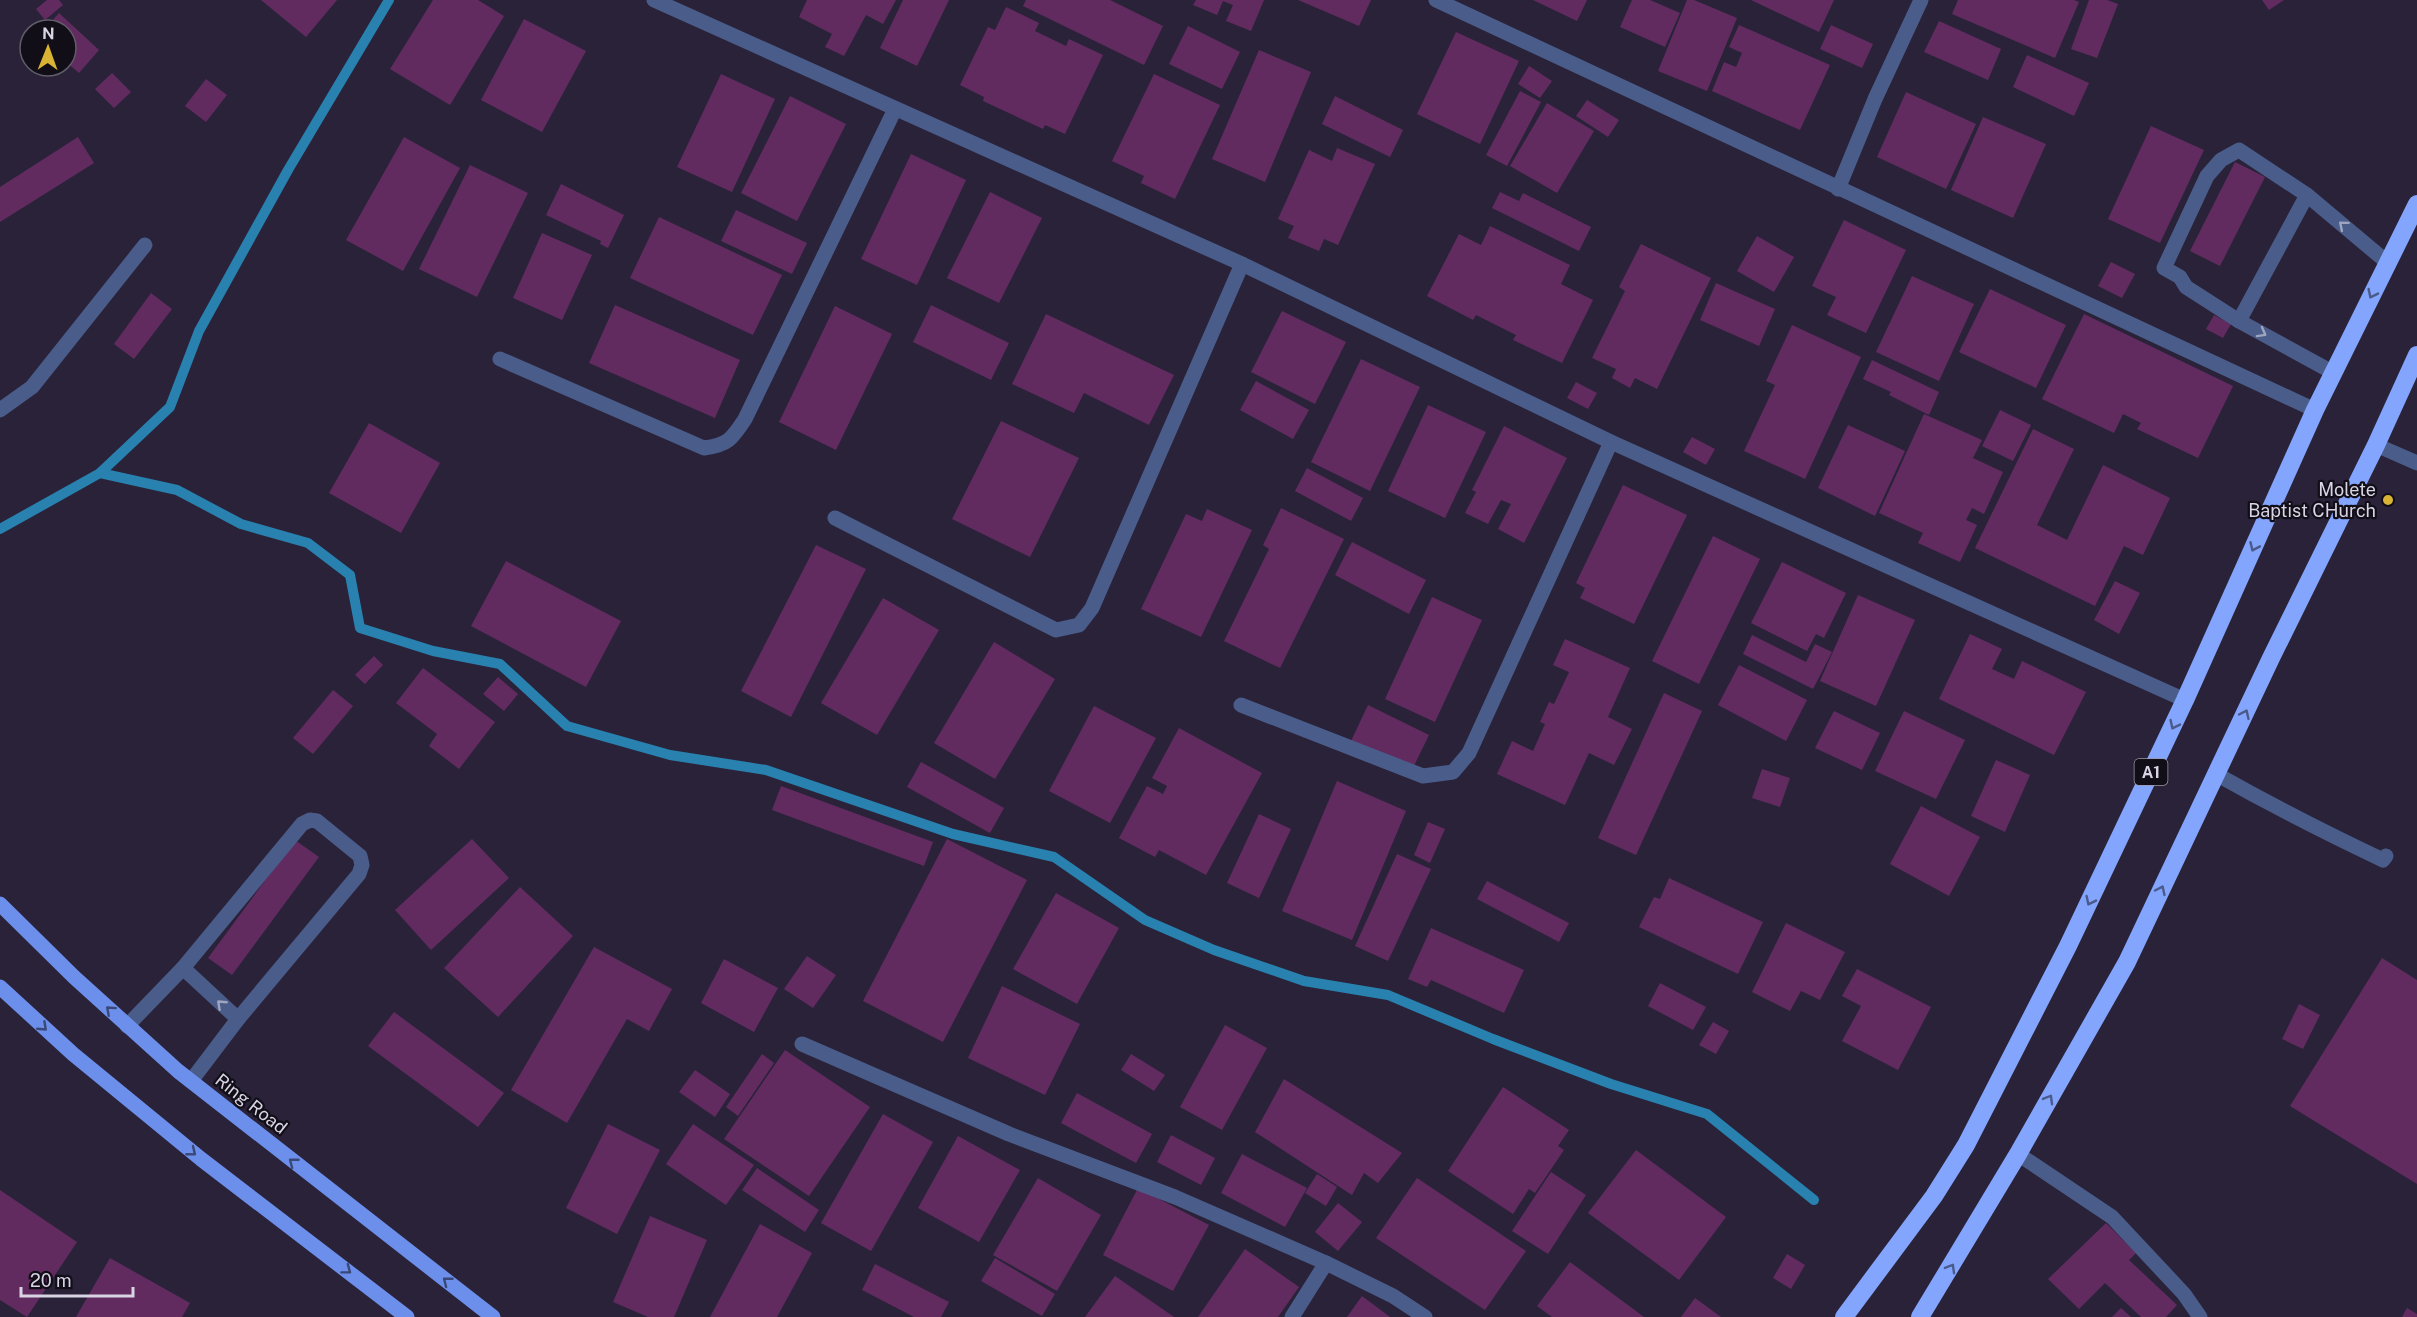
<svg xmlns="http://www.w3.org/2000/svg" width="2417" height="1317" font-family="'Public Sans',sans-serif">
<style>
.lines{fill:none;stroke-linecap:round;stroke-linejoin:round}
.stream{stroke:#2881af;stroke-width:10}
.building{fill:#622b60}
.minor{stroke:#4a5c89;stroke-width:15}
.major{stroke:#6c8feb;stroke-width:15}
.highway{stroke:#83a5fe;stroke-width:18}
.oneway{stroke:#9fa4bf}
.oneway2{stroke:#4a5a8b}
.oneway3{stroke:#3a4877}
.poi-dot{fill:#d9b334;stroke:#110e18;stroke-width:2}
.labels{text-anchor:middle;stroke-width:4.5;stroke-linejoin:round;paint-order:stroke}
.shield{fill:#110e18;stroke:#9c99a6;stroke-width:1.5}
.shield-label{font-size:16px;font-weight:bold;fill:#d8d4e3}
.poi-label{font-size:18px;fill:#d8d4e3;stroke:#110e18;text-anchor:end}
.street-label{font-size:18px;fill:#d8d4e3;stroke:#110e18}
</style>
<rect width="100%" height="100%" fill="#292239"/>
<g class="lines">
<g class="stream">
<polyline points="100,473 177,490 241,524 308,543 350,575 360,628 433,651 500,664 567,726 670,755 766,770 953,834 1054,857 1145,920 1214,950 1304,981 1388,995 1493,1039 1611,1084 1707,1114 1814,1200"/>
<polyline points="0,529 100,473 170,407 199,331 288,170 389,0"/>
</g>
</g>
<g class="building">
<polygon points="47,0 59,0 63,5 45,20 36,9"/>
<polygon points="261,0 337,0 306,37"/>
<polygon points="433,0 478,0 504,16 450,105 390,69"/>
<polygon points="807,0 896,0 883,24 866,15 844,56 825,47 832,34 799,17"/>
<polygon points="903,0 949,0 917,66 880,48"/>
<polygon points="1026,0 1110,0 1163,26 1144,65 1023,6"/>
<polygon points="1196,0 1264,0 1251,31 1226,21 1233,5 1223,1 1217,15 1193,5"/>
<polygon points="1298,0 1371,0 1359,26"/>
<polygon points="1533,0 1587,0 1577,21"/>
<polygon points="1632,0 1650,0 1680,13 1665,47 1620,27"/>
<polygon points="1687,0 1694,0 1737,18 1707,91 1658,71"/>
<polygon points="1751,0 1834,0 1819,32"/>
<polygon points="1958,0 2074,0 2079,2 2055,58 1952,14"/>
<polygon points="2089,0 2107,0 2118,4 2097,58 2071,49"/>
<polygon points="2262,0 2284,0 2269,10"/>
<polygon points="1006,7 1039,23 1035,31 1066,46 1069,39 1103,55 1065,134 1045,125 1043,129 983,101 984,97 960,85 988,27 995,30"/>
<polygon points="59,13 99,50 79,73 66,62 66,30 44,30"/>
<polygon points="524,19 586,51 542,132 481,100"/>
<polygon points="1939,21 2001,49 1988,80 1924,52"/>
<polygon points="1739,25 1830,65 1800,130 1712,91 1724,62 1736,67 1742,53 1729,47"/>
<polygon points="1831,25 1873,44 1862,68 1820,49"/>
<polygon points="1188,26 1240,52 1222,89 1169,64"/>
<polygon points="1456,32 1519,61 1480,144 1417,114"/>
<polygon points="1259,50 1311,72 1265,182 1212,159"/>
<polygon points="2027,55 2089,83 2074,116 2013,87"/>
<polygon points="1529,66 1552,81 1540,98 1518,84"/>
<polygon points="112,73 131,92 114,108 95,89"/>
<polygon points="721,74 775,99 732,192 677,167"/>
<polygon points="1154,74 1220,105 1175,199 1141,183 1144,176 1112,161"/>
<polygon points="206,79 227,95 206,122 185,106"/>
<polygon points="1520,91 1541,102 1507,166 1486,155"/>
<polygon points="1906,92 1976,124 1946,189 1877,157"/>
<polygon points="790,96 846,124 797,221 741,193"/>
<polygon points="1335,96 1403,130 1390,157 1322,124"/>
<polygon points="1587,100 1619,120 1608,137 1576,116"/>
<polygon points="1547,103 1594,131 1557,193 1510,166"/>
<polygon points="1983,117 2046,144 2013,218 1951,190"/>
<polygon points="2151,126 2204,150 2160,243 2108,219"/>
<polygon points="78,137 94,163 0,222 0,187"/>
<polygon points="404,137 460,168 403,271 346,240"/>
<polygon points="1337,148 1375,164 1338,245 1324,239 1319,251 1288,238 1294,226 1278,219 1309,150 1332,161"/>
<polygon points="911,154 966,180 917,285 861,259"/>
<polygon points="2235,162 2265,177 2220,266 2190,251"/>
<polygon points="470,165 528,193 477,297 419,269"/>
<polygon points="561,184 624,215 608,248 600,244 601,241 546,215"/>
<polygon points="990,192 1042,218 999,303 947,278"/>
<polygon points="1500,192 1519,201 1523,193 1591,227 1579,251 1492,208"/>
<polygon points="736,210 807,243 792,274 721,241"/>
<polygon points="659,217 782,275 753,335 630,278"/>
<polygon points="1844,220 1906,250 1866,333 1827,315 1836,297 1812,286"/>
<polygon points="1490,226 1570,265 1561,284 1593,300 1562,363 1513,340 1516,335 1476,315 1473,320 1427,296 1459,234 1481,245"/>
<polygon points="542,233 592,255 562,320 513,298"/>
<polygon points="1757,236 1794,257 1774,292 1737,271"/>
<polygon points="1641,244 1711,278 1657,389 1635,378 1630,388 1612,378 1616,369 1592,358 1625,291 1619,287"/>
<polygon points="2111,262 2135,274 2122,298 2098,286"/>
<polygon points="1912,276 1974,304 1939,381 1876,352"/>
<polygon points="1716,283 1775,309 1759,346 1700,320"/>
<polygon points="1990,289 2066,325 2036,388 1959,352"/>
<polygon points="151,293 172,309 134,359 114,344"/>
<polygon points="615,305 740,360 715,418 589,363"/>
<polygon points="931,305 1009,343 991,380 913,342"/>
<polygon points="835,306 892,334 836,450 779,422"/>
<polygon points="1282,311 1346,342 1315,404 1251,372"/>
<polygon points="1046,314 1174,375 1149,425 1084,393 1074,413 1012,384"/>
<polygon points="2084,314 2233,386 2198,458 2137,429 2141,423 2123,414 2114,433 2042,399"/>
<polygon points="2214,315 2231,324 2223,338 2206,329"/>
<polygon points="1792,325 1861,357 1805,479 1744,451 1775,385 1766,381"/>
<polygon points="1361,359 1420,387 1370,491 1311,462"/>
<polygon points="1872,360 1939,392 1929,415 1889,395 1891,392 1863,379"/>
<polygon points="1256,381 1309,410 1293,439 1240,410"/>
<polygon points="1576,382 1597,393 1588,409 1567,398"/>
<polygon points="1428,405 1486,432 1445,518 1388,491"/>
<polygon points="2000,410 2031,425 2013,461 1982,446"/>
<polygon points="1924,414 1982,440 1973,458 2003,472 1984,514 1972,508 1966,520 1977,525 1960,562 1918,543 1923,533 1879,513"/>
<polygon points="1001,421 1079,458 1030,557 952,519"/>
<polygon points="369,423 440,463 401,533 329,493"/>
<polygon points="1848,425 1905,451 1875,516 1818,488"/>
<polygon points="1504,426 1567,458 1524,543 1498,529 1511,504 1501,500 1488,524 1465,513 1476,492 1472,490"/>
<polygon points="2033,429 2074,449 2037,525 2067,540 2103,465 2170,498 2143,555 2124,546 2095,606 1975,548"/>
<polygon points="1692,437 1715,449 1706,465 1683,452"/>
<polygon points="1307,468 1363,498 1351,521 1295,491"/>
<polygon points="1623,485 1687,515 1634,624 1580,598 1585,588 1576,583"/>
<polygon points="1281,508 1344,539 1280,668 1224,641 1269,549 1263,545"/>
<polygon points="1207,509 1252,530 1201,637 1141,609 1186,514 1202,521"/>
<polygon points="1713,536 1760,559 1699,684 1652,661"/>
<polygon points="1352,542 1426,580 1409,614 1335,575"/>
<polygon points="816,545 866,569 791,717 741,691"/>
<polygon points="506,561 621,621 586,687 471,626"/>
<polygon points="1782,562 1846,593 1824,638 1816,634 1807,651 1751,623"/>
<polygon points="2115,581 2140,593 2119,634 2094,620"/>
<polygon points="1858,595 1915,620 1876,706 1820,681"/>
<polygon points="1432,597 1482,620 1435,722 1385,699"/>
<polygon points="883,598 939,630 877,735 821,703"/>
<polygon points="1970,634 2002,649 1992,669 2014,679 2022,661 2086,692 2054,755 1939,699"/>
<polygon points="1752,635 1806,662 1815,644 1832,652 1813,689 1743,654"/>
<polygon points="1565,639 1630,668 1608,717 1632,729 1614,765 1589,753 1565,805 1497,774 1512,741 1533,751 1545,724 1540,722 1549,702 1554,704 1569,672 1553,665"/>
<polygon points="994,642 1055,679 995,779 934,743"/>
<polygon points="374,656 383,665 365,684 355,675"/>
<polygon points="1739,665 1807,700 1786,741 1718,705"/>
<polygon points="423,668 495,722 459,769 429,746 437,734 396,703"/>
<polygon points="498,677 518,694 504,711 483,694"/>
<polygon points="333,690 353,706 313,754 293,738"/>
<polygon points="1664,693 1702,711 1636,855 1598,838"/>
<polygon points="1368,705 1429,735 1412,770 1351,741"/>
<polygon points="1094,706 1156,738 1110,823 1049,791"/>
<polygon points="1834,711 1880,733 1862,770 1815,748"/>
<polygon points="1904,711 1965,740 1936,799 1875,771"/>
<polygon points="1179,728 1262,773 1206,875 1159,850 1155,857 1119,838 1147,786 1163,794 1167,786 1152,778"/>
<polygon points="1996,760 2030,775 2005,832 1971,816"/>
<polygon points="921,762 1004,808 990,833 907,787"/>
<polygon points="1762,769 1790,778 1780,807 1752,798"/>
<polygon points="1337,781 1406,811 1352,940 1282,911"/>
<polygon points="781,786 933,842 924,866 772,810"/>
<polygon points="1921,806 1980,837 1949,896 1890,864"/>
<polygon points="1259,814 1291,829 1259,898 1227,883"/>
<polygon points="1428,822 1445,829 1430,863 1414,855"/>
<polygon points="472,839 509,878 431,950 395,910"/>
<polygon points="947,839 1027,880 943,1042 863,1001"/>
<polygon points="295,840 319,857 232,975 208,958"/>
<polygon points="1397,854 1431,869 1388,961 1355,946"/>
<polygon points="1669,878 1763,922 1738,974 1639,927 1654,897 1660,899"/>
<polygon points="1487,881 1569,923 1559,942 1477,899"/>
<polygon points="520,887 573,936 498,1017 444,968"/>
<polygon points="1056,893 1119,928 1077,1004 1013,969"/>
<polygon points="1786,923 1845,952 1820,1000 1801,991 1790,1011 1752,992"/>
<polygon points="1431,928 1524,970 1504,1013 1431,980 1427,987 1408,979"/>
<polygon points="594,947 672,989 649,1031 627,1019 567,1123 511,1090"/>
<polygon points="807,956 836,975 813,1008 784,989"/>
<polygon points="2382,958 2417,980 2417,1184 2290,1106"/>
<polygon points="724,959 778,988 754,1032 701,1003"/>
<polygon points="1857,969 1931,1007 1898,1070 1842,1041 1861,1006 1842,996"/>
<polygon points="1660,983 1706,1007 1693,1030 1648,1006"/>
<polygon points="1002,986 1080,1024 1045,1095 968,1058"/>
<polygon points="2299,1004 2320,1015 2303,1049 2282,1039"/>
<polygon points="394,1012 504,1093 478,1127 368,1046"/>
<polygon points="1713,1022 1729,1031 1716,1054 1699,1045"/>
<polygon points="1225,1025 1267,1048 1222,1130 1180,1107"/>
<polygon points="785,1050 870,1107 809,1196 724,1139"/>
<polygon points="762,1054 774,1063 738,1116 726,1107"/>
<polygon points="1131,1054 1165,1075 1154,1091 1121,1070"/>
<polygon points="695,1070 730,1094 715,1117 679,1092"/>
<polygon points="1284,1079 1402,1153 1378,1183 1364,1173 1352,1195 1255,1132"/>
<polygon points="1503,1087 1569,1130 1558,1146 1564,1150 1535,1193 1529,1189 1513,1214 1448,1171"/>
<polygon points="1077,1093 1152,1134 1136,1163 1061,1123"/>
<polygon points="883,1114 933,1142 871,1251 821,1223"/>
<polygon points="608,1124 660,1150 617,1234 566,1208"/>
<polygon points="693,1124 754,1165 726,1205 666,1164"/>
<polygon points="1171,1135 1215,1158 1201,1185 1157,1162"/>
<polygon points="958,1136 1020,1170 979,1242 918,1208"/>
<polygon points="1636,1150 1726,1217 1679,1280 1588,1213"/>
<polygon points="1242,1154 1307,1188 1285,1227 1221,1193"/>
<polygon points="757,1168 819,1210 805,1232 742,1190"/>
<polygon points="1551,1172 1586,1195 1548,1254 1512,1231"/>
<polygon points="1317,1174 1337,1187 1326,1206 1305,1193"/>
<polygon points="1038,1178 1101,1215 1057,1291 993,1255"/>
<polygon points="1417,1178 1526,1251 1485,1310 1376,1238"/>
<polygon points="1138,1188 1209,1225 1173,1291 1103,1255"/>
<polygon points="0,1190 77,1242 27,1317 0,1300"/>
<polygon points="1338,1203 1362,1222 1338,1251 1315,1232"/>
<polygon points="650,1216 707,1240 674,1317 648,1317 613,1302"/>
<polygon points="2106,1223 2136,1253 2129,1260 2177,1305 2166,1317 2141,1317 2105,1283 2079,1309 2048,1279"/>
<polygon points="760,1224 812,1253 777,1317 710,1317"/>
<polygon points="1245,1249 1299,1287 1278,1317 1198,1317"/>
<polygon points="1787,1254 1805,1265 1791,1289 1773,1278"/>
<polygon points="110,1258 190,1303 182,1317 76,1317"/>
<polygon points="995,1258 1055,1294 1042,1316 981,1281"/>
<polygon points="1570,1262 1644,1317 1552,1317 1537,1306"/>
<polygon points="875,1264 949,1302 941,1317 914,1317 862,1290"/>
<polygon points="1115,1276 1174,1317 1085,1317"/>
<polygon points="1362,1296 1390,1317 1347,1317"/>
<polygon points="1695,1298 1721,1317 1681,1317"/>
<polygon points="2121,1308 2131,1317 2112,1317"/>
<polygon points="2407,1308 2417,1314 2417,1317 2402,1317"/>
</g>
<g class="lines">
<g class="minor">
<polyline points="654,0 1242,264 1611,442 2185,700"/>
<polyline points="1436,0 2315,410"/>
<polyline points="1838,189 1875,99 1921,0"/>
<polyline points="2239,321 2186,287 2180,277 2164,268 2207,176 2221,160 2239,150 2307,195"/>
<path d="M500,359L704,448C728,445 732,439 745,419L895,109"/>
<polyline points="2334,373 2239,321 2307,195 2388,263"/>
<polyline points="0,410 32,387 145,245"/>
<polyline points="2376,445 2417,463"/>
<polyline points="835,518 1056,630 1079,625 1092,608 1242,264"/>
<polyline points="1241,705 1423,776 1453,772 1469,753 1611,442"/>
<path d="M2216,774C2271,805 2326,833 2383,860L2386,856"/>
<polyline points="183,968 302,824 310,820 317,821 360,856 362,865 359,874 238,1019"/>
<polyline points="127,1026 183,968 238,1019 191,1081"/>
<polyline points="802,1044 1009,1134 1175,1197 1326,1263 1393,1296 1425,1317"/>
<polyline points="2018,1154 2112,1217 2184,1294 2200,1317"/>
<polyline points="1292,1317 1326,1263"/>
</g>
<g class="major">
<polyline points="0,904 74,977 178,1071 493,1317"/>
<polyline points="0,987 73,1054 201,1159 407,1317"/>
</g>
<g class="highway">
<polyline points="1844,1317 1934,1196 1966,1145 2068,946 2185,700 2315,410 2417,204"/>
<polyline points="1920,1317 2018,1154 2127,962 2271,658 2376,445 2417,355"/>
</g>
</g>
<defs><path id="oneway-chevron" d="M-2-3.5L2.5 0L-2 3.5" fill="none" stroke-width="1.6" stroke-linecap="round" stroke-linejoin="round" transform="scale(1.5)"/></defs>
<g class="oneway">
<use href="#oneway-chevron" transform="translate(2343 225) rotate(-140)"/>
<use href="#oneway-chevron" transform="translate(2262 333) rotate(29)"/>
<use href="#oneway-chevron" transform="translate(221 1004) rotate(-137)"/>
</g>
<g class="oneway2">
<use href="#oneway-chevron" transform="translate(2372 294) rotate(116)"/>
<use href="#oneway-chevron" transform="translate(2254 547) rotate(114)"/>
<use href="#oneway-chevron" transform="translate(2245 714) rotate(-65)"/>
<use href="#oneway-chevron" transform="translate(2174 725) rotate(116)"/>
<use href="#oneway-chevron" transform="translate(2161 890) rotate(-65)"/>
<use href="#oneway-chevron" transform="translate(2090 901) rotate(116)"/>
<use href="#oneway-chevron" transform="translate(2049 1099) rotate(-60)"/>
<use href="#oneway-chevron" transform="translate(1951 1268) rotate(-60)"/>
</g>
<g class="oneway3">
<use href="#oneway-chevron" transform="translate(110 1010) rotate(-138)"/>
<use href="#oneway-chevron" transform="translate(43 1027) rotate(43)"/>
<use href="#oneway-chevron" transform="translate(192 1152) rotate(39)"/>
<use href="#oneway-chevron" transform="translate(293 1162) rotate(-142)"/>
<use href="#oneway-chevron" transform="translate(347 1270) rotate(37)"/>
<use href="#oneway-chevron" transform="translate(447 1281) rotate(-142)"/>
</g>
<circle class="poi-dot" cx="2388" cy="500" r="6"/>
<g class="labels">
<rect class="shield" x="2134.5" y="759" width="33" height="26" rx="4.5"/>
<g class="shield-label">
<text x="2151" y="778">A1</text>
</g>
<g class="poi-label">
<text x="2376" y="496">Molete<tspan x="2376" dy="21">Baptist CHurch</tspan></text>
</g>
<g class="street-label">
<text transform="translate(251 1104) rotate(38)" y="6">Ring Road</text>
</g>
</g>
<g transform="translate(48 48) rotate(1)"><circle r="28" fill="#110e18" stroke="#615d69" stroke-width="1.5"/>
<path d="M0-4.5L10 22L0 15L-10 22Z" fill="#d9b334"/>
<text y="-9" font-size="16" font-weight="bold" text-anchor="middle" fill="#d8d4e3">N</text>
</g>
<path d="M21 1287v9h112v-9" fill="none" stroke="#d8d4e3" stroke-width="3"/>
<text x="30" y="1287" font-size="18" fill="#d8d4e3" stroke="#110e18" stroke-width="4.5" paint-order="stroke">20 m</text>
</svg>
